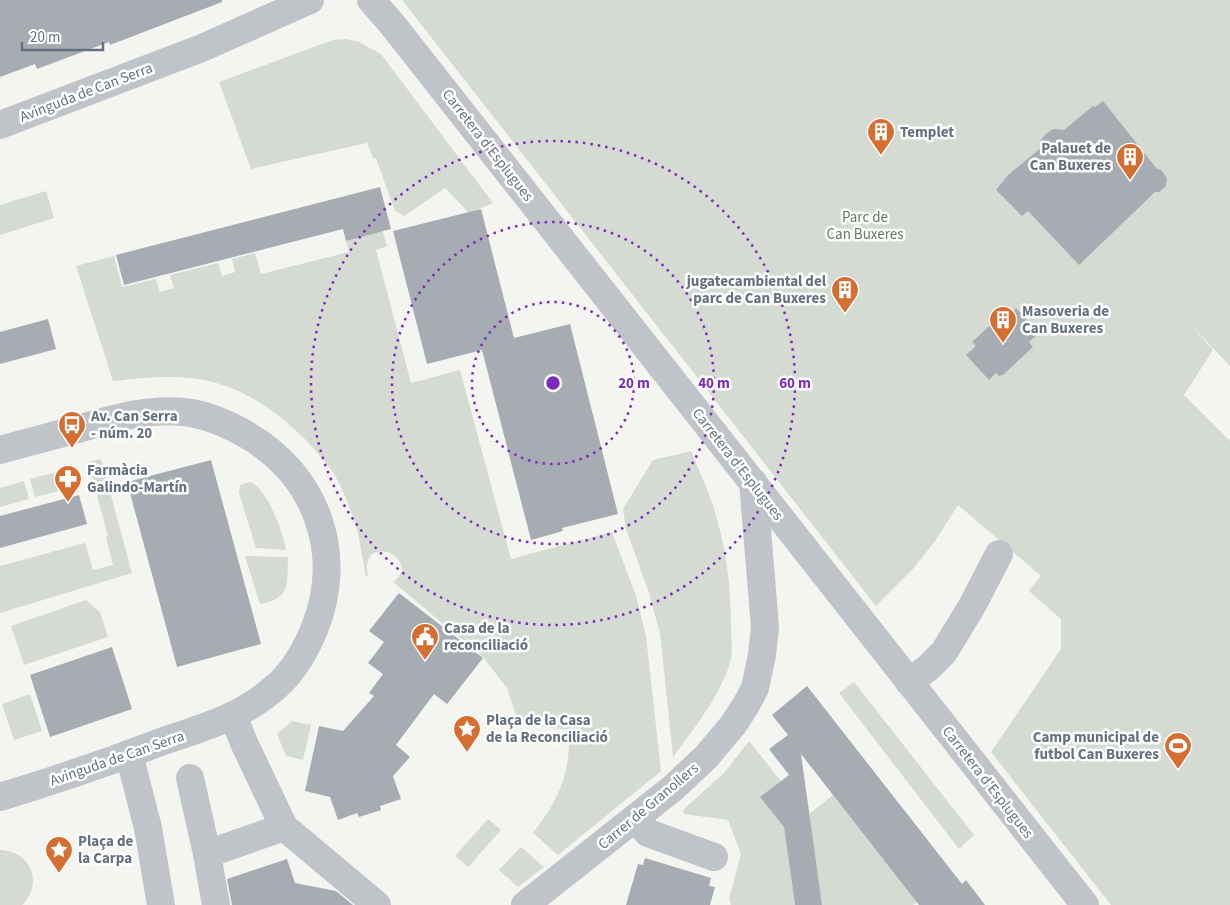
<svg xmlns="http://www.w3.org/2000/svg" width="1230" height="905" font-family="'Source Sans 3',sans-serif">
<style>
.green{fill:#d5dbd3}
.building{fill:#a7acb3}
.lines{fill:none;stroke-linecap:round;stroke-linejoin:round}
.minor{stroke:#c0c3c7;stroke-width:28}
.ring{fill:none;stroke:#7b2cbf;stroke-width:2.5;stroke-dasharray:2.5 5}
.labels{text-anchor:middle;stroke-width:5;stroke-linejoin:round;paint-order:stroke}
.street-label{font-size:15px;fill:#667180;stroke:#fff}
.poi-label{font-size:15px;font-weight:bold;fill:#667180;stroke:#fff;text-anchor:start}
.park-label{font-size:15px;fill:#657864;stroke:#fff}
.centre{fill:#7b2cbf;stroke:#fff;stroke-width:2.5}
.ring-label{font-size:15px;text-anchor:middle;font-weight:bold;fill:#7b2cbf;stroke:#fff;stroke-width:5;stroke-linejoin:round;paint-order:stroke}
</style>
<rect width="100%" height="100%" fill="#f4f5f1"/>
<g class="green">
<polygon points="402,0 1230,0 1230,366 1188,322 1213,350 1184,395 1230,441 1230,905 1111,905 991,752 1061,649 1061,619 1029,591 1041,576 958,505 935,541 912,570 876,606"/>
<polygon points="347,39 359,42 381,54 493,203 469,213 445,188 404,216 395,211 376,158 373,158 367,143 251,169 219,82 322,44 334,40"/>
<polygon points="46,191 54,218 0,235 0,205"/>
<path d="M379,219L387,246L376,250L411,383L460,370L511,559L612,532L636,596L646,636L661,771L558,855L533,833C547,815 561,793 566,770C569,757 569,743 570,730L519,724L507,688L483,657L393,582C425,558 358,530 368,576L366,577C362,557 360,536 353,517C348,503 339,480 330,468C298,426 250,386 197,379C169,375 141,378 113,381L76,266L114,256L122,287L156,279L160,292L174,288L170,275L218,263L222,276L235,272L232,259L255,253L261,274L349,252L346,241L357,238L354,225Z"/>
<path d="M691,451C699,471 709,491 715,512C726,549 731,586 731,625C731,635 733,648 731,659C722,694 694,728 673,757L660,633L648,590L626,529L623,509L653,460Z"/>
<polygon points="101,459 132,573 0,613 0,566 85,543 93,570 113,565 106,537 108,536 88,462"/>
<polygon points="61,471 67,473 71,485 70,488 35,497 30,479"/>
<polygon points="24,481 29,499 0,507 0,488"/>
<path d="M249,482C267,486 283,533 286,550L256,548L239,493L240,485Z"/>
<path d="M245,556L288,557C287,584 291,599 260,604Z"/>
<polygon points="86,600 100,612 108,637 24,665 11,626"/>
<polygon points="854,682 974,835 959,849 839,693"/>
<polygon points="30,694 42,731 14,740 2,704"/>
<polygon points="292,721 311,725 303,760 286,756 277,734"/>
<polygon points="749,741 781,781 784,827 795,905 731,905 729,899 741,854 728,820 684,814 683,810 724,773"/>
<polygon points="833,795 917,902 913,905 822,905 808,815"/>
<polygon points="488,819 501,830 468,867 455,856"/>
<polygon points="521,847 544,867 518,887 499,870"/>
<path d="M0,850C31,851 44,883 22,905H0Z"/>
</g>
<g class="building">
<polygon points="0,0 222,0 222,2 110,45 109,42 37,69 35,64 0,77"/>
<polygon points="1103,101 1157,169 1161,170 1167,178 1166,186 1159,192 1155,192 1079,265 1028,211 1022,216 996,190 1008,175 1042,147 1040,141 1046,134 1053,129 1064,130 1093,106 1095,107"/>
<polygon points="380,187 391,229 346,241 343,229 124,285 116,255"/>
<polygon points="481,209 514,338 570,324 618,514 562,528 563,531 531,540 482,350 427,364 393,231"/>
<polygon points="1016,308 1039,333 1029,342 1033,347 1003,375 999,376 996,373 989,380 966,355 976,346 972,342 1002,314 1006,317"/>
<polygon points="48,319 56,349 0,364 0,332"/>
<polygon points="211,460 261,644 177,667 127,482"/>
<polygon points="79,495 87,524 0,548 0,516"/>
<polygon points="399,593 483,658 447,704 434,694 396,745 410,757 393,776 401,799 380,806 381,810 359,817 357,813 338,820 330,797 305,791 319,726 343,731 374,696 369,693 383,674 368,663 384,642 369,631"/>
<polygon points="112,647 132,709 50,737 30,675"/>
<polygon points="807,686 962,884 966,880 985,905 919,905 801,754 822,905 795,905 784,827 760,797 789,775 769,749 788,735 772,715"/>
<polygon points="645,858 711,878 709,886 715,887 710,905 626,905 638,864 643,865"/>
<polygon points="287,859 295,883 336,891 353,905 232,905 227,879"/>
</g>
<g class="lines">
<g class="minor">
<polyline points="371,0 392,24 1085,905"/>
<polyline points="0,125 202,48 310,0"/>
<path d="M0,450C25,443 49,437 74,430C110,420 146,408 183,412C206,414 228,424 247,435C317,476 345,554 314,630C306,649 295,669 279,684C242,718 204,727 158,743C106,763 53,781 0,797"/>
<polyline points="909,682 928,668 944,652 972,606 999,554"/>
<polyline points="233,716 245,745 284,827 377,905"/>
<polyline points="129,754 148,828 161,905"/>
<polyline points="190,778 207,854"/>
<polyline points="635,818 648,833 714,857"/>
<polyline points="216,905 207,854 284,827"/>
<polyline points="525,905 673,788 706,757 733,725 746,705 755,688 762,655 765,627 753,482"/>
</g>
</g>
<g class="ring">
<circle cx="553" cy="383" r="81"/>
<circle cx="553" cy="383" r="161"/>
<circle cx="553" cy="383" r="242"/>
</g>
<defs>
<symbol id="building-pin" viewBox="-11 -11 22 30"><path d="M0 17L-7.5 6A9.5 9.5 0 1 1 7.5 6Z" fill="#d56f31" stroke="#fff"/><path d="M-4-6H4V6H1V3H-1V6H-4ZM-2.5-4.3h1.7v1.8h-1.7ZM.8-4.3h1.7v1.8H.8ZM-2.5-1h1.7V.8h-1.7ZM.8-1h1.7V.8H.8Z" fill="#fff"/></symbol>
<symbol id="bus-pin" viewBox="-11 -11 22 30"><path d="M0 17L-7.5 6A9.5 9.5 0 1 1 7.5 6Z" fill="#d56f31" stroke="#fff"/><path d="M-5-6H5V4H4V6H2V4H-2V6H-4V4H-5ZM-3.5-4V0h7V-4ZM-3.5 1.2v1.5H-2V1.2ZM2 1.2v1.5H3.5V1.2Z" fill="#fff"/></symbol>
<symbol id="pharmacy-pin" viewBox="-11 -11 22 30"><path d="M0 17L-7.5 6A9.5 9.5 0 1 1 7.5 6Z" fill="#d56f31" stroke="#fff"/><path d="M-2-6h4v4h4v4h-4v4h-4v-4h-4v-4h4Z" fill="#fff"/></symbol>
<symbol id="civic-pin" viewBox="-11 -11 22 30"><path d="M0 17L-7.5 6A9.5 9.5 0 1 1 7.5 6Z" fill="#d56f31" stroke="#fff"/><path d="M-.6-6.5H3V-4.5H.6V-3L4-1V1h2V6H-6V1h2V-1L-.6-3ZM-1.2 2.5V6h2.4V2.5Z" fill="#fff"/></symbol>
<symbol id="sight-pin" viewBox="-11 -11 22 30"><path d="M0 17L-7.5 6A9.5 9.5 0 1 1 7.5 6Z" fill="#d56f31" stroke="#fff"/><path d="M0-6L1.8-2.2L6-1.7L2.9 1.2L3.7 5.4L0 3.3L-3.7 5.4L-2.9 1.2L-6-1.7L-1.8-2.2Z" fill="#fff"/></symbol>
<symbol id="stadium-pin" viewBox="-11 -11 22 30"><path d="M0 17L-7.5 6A9.5 9.5 0 1 1 7.5 6Z" fill="#d56f31" stroke="#fff"/><path d="M0-5a6.5 5 0 1 0 0 10a6.5 5 0 1 0 0-10ZM-3.5-1.8h7v3.6h-7Z" fill="#fff"/></symbol>
</defs>
<g fill-rule="evenodd">
<use href="#building-pin" x="865" y="116" width="32" height="43"/>
<use href="#building-pin" x="1114" y="141" width="32" height="43"/>
<use href="#building-pin" x="829" y="274" width="32" height="43"/>
<use href="#building-pin" x="987" y="304" width="32" height="43"/>
<use href="#bus-pin" x="56" y="409" width="32" height="43"/>
<use href="#pharmacy-pin" x="52" y="463" width="32" height="43"/>
<use href="#civic-pin" x="409" y="621" width="32" height="43"/>
<use href="#sight-pin" x="451" y="713" width="32" height="43"/>
<use href="#stadium-pin" x="1162" y="730" width="32" height="43"/>
<use href="#sight-pin" x="43" y="834" width="32" height="43"/>
</g>
<g class="labels">
<g class="street-label">
<text transform="translate(86 92) rotate(-21)" y="5">Avinguda de Can Serra</text>
<text transform="translate(488 145) rotate(52)" y="5">Carretera d'Esplugues</text>
<text transform="translate(738 464) rotate(52)" y="5">Carretera d'Esplugues</text>
<text transform="translate(117 758) rotate(-19)" y="5">Avinguda de Can Serra</text>
<text transform="translate(988 782) rotate(52)" y="5">Carretera d'Esplugues</text>
<text transform="translate(648 806) rotate(-40)" y="5">Carrer de Granollers</text>
</g>
<g class="poi-label">
<text x="900" y="137">Templet</text>
<text x="1111" y="153" text-anchor="end">Palauet de<tspan x="1111" dy="17">Can Buxeres</tspan></text>
<text x="826" y="286" text-anchor="end">jugatecambiental del<tspan x="826" dy="17">parc de Can Buxeres</tspan></text>
<text x="1022" y="316">Masoveria de<tspan x="1022" dy="17">Can Buxeres</tspan></text>
<text x="91" y="421">Av. Can Serra<tspan x="91" dy="17">- núm. 20</tspan></text>
<text x="87" y="475">Farmàcia<tspan x="87" dy="17">Galindo-Martín</tspan></text>
<text x="444" y="633">Casa de la<tspan x="444" dy="17">reconciliació</tspan></text>
<text x="486" y="725">Plaça de la Casa<tspan x="486" dy="17">de la Reconciliació</tspan></text>
<text x="1159" y="742" text-anchor="end">Camp municipal de<tspan x="1159" dy="17">futbol Can Buxeres</tspan></text>
<text x="78" y="846">Plaça de<tspan x="78" dy="17">la Carpa</tspan></text>
</g>
<g class="park-label">
<text x="865" y="222">Parc de<tspan x="865" dy="17">Can Buxeres</tspan></text>
</g>
</g>
<circle cx="553" cy="383" r="8" class="centre"/>
<g class="ring-label">
<text x="634" y="388">20 m</text>
<text x="714" y="388">40 m</text>
<text x="795" y="388">60 m</text>
</g>
<path d="M22 42v8h81v-8" fill="none" stroke="#667180" stroke-width="2.5"/>
<text x="30" y="42" font-size="15" fill="#667180" stroke="#ffffff" stroke-width="4" paint-order="stroke">20 m</text>
</svg>
